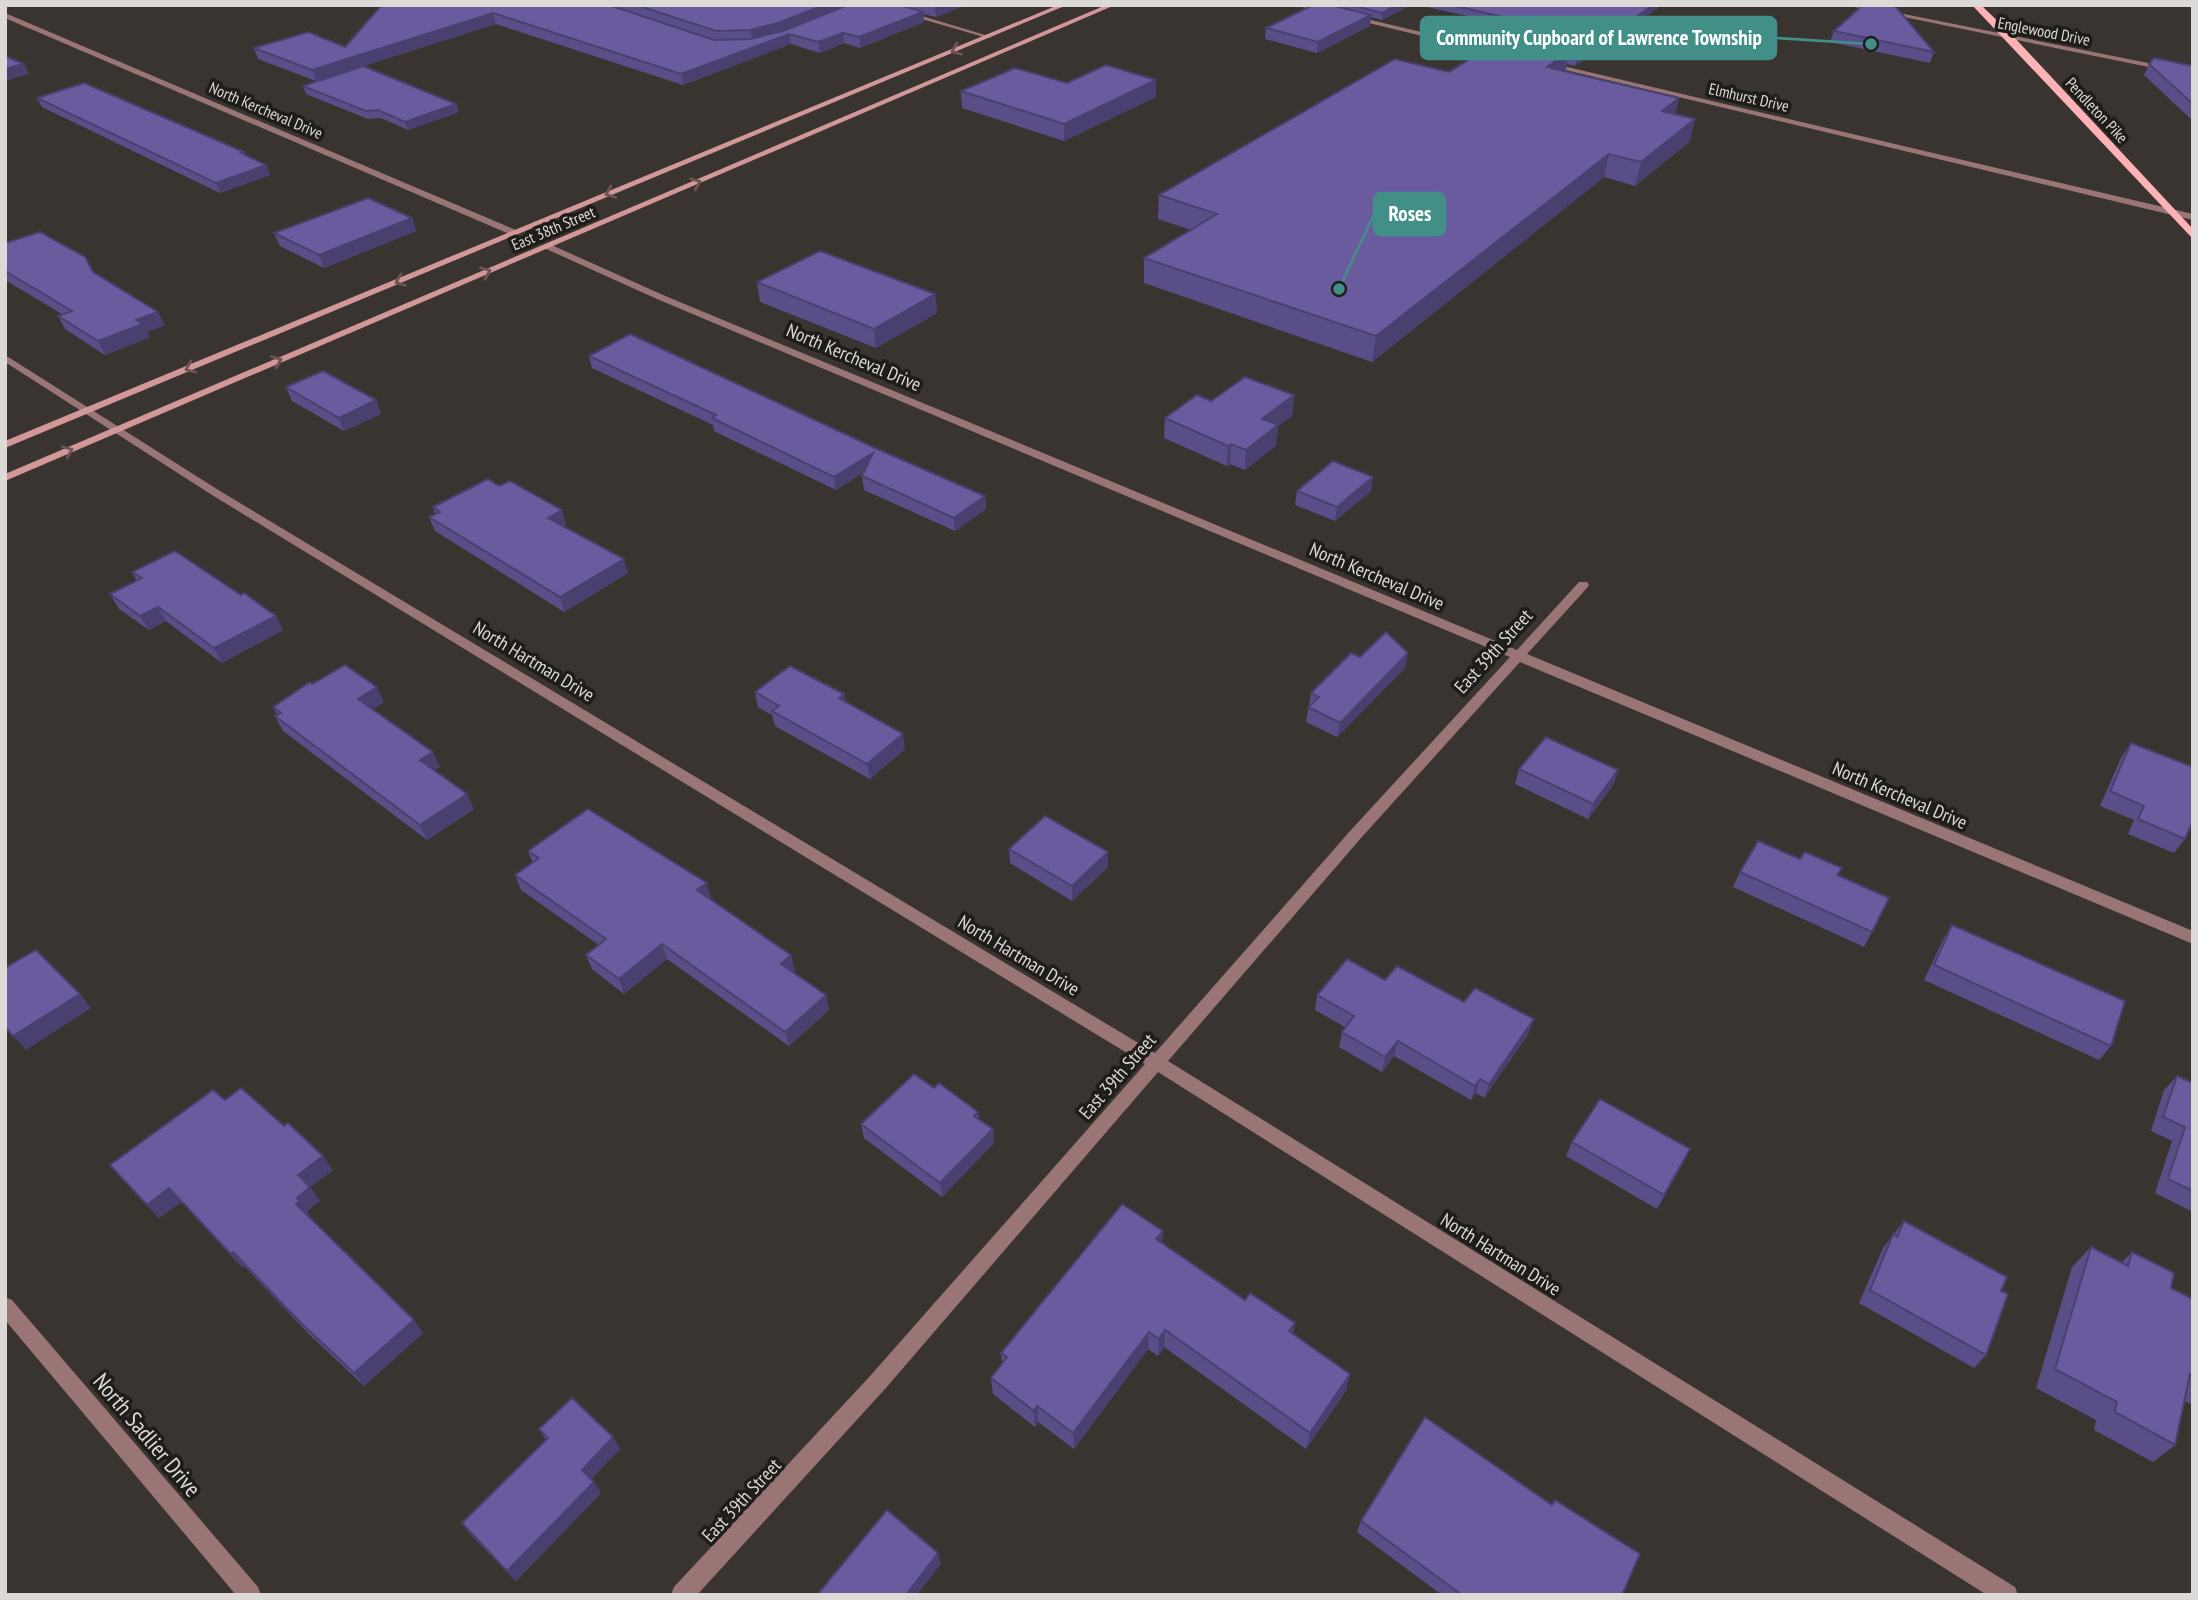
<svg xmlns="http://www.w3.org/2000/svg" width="2198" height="1600" font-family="'PT Sans Narrow',sans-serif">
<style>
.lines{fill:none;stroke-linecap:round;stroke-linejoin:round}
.minor{fill:#9a7576;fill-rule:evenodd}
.secondary{fill:#d29799;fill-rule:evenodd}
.primary{fill:#fdb2b5;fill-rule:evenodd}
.wall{fill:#5a4e88}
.shaded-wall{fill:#4a406f}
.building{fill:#695b9e;stroke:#4a406f;stroke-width:2}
.oneway{stroke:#705453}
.labels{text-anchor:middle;stroke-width:7;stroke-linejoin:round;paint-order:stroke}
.far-street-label{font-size:16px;fill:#ddd9d6;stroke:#1f1d1a}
.street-label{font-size:19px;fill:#ddd9d6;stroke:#1f1d1a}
.near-street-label{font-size:23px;fill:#ddd9d6;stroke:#1f1d1a}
.leader{fill:none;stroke:#428f88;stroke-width:2.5}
.callout-dot{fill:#428f88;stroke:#1f1d1a;stroke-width:2.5}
.callout{fill:#428f88;stroke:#428f88;stroke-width:2.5}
.callout-label{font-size:21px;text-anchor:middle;font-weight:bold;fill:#fff}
</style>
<rect width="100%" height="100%" fill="#3a3430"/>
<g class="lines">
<g class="minor">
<polygon points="874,5 885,5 992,37 987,38"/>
<polygon points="1295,5 1308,5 1327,11 1324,13"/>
<polygon points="1845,5 1859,5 2193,72 2193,76"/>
<polygon points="5,13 518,231 519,233 512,235 5,18"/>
<polygon points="1354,16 1501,51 1505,53 1501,55 1352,19"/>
<polygon points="1546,62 2193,214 2193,220 1549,66"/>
<polygon points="547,243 663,295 1517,650 1579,582 1587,582 1589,585 1587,588 1527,654 2193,931 2193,944 1520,662 1361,838 1168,1061 2015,1587 2018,1595 1987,1595 1158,1072 885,1389 697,1595 671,1595 674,1587 871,1375 1145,1064 212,495 5,362 5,355 220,491 1155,1053 1351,830 1510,657 657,299 544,248 543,246"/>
<polygon points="5,1297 12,1300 258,1587 261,1595 236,1595 5,1320"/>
</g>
<g class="secondary">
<polygon points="1058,5 1067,5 5,448 5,441"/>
<polygon points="1106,5 1115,5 5,481 5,474"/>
</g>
<polygon class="primary" points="1972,5 1981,5 2014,37 2193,229 2193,239"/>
</g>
<g class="wall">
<polygon points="385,5 966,5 936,17 923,14 924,22 860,48 844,43 820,53 791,44 683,85 496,24 316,81 258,59 254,48 345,47"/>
<polygon points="1313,5 1411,5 1382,20 1371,17 1370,26 1317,53 1265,39 1266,28"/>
<polygon points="1418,5 1662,5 1575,66 1567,64 1566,71 1679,98 1675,114 1695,119 1689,142 1635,186 1604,177 1372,362 1144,283 1144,258 1191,230 1158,219 1159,195 1449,72 1520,40 1534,31"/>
<polygon points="1834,31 1934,52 1930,63 1830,42"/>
<polygon points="2149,64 2193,66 2193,121 2144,75"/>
<polygon points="1156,80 1156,97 1064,141 962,108 961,91 1067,83"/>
<polygon points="303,86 459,112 408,130 381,118 368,119 306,94"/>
<polygon points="37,98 244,154 266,165 270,175 220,193 42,107"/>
<polygon points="412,218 416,231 324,268 280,246 274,233"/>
<polygon points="5,243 93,272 165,325 147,332 150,337 105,355 65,329 58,316 62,314 5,280"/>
<polygon points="757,282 935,294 937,313 876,348 760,302"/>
<polygon points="589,356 875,448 985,496 986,509 955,531 864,490 862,476 864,472 836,490 714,431 713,425 592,368"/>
<polygon points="286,387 376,400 381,414 344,431 292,401"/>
<polygon points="1294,395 1292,416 1278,426 1276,446 1245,470 1230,464 1227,466 1164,438 1165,418 1211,401"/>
<polygon points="1297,491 1371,491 1335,521 1295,505"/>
<polygon points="433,507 566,525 563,526 628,573 564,612 435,531 429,517 435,514"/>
<polygon points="132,572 283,630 222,663 166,621 149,630 119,609 110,594 137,581"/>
<polygon points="1360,657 1405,668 1337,737 1306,722 1311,693"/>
<polygon points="312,684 384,702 373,709 440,767 434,770 474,809 427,840 283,731 275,716 277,715 273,707"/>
<polygon points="755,692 845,702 905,749 870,779 775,726 772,715 758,707"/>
<polygon points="2131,743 2185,839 2174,853 2128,834 2134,820 2100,806 2121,758"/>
<polygon points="1519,769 1618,770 1613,785 1588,819 1515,784"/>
<polygon points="1009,849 1108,852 1108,867 1072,901 1010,863"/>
<polygon points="528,851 711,897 709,899 795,970 792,972 826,995 829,1010 789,1046 667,959 624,994 592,969 586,955 599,945 521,890 515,875 533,863"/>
<polygon points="1740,872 1838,876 1872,932 1864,947 1733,887"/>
<polygon points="1952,925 2111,1046 2099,1060 1924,980 1943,940"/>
<polygon points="1385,980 1464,1002 1529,1033 1484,1098 1476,1093 1471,1100 1394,1056 1382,1072 1339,1047 1342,1032 1345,1027 1315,1010 1317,995"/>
<polygon points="2177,1076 2193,1083 2193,1212 2155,1193 2172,1141 2151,1131 2164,1090"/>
<polygon points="934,1088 978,1112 979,1119 993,1129 994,1143 942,1197 864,1138 861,1124"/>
<polygon points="225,1100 333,1170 310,1187 320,1201 307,1211 310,1215 308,1216 423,1333 364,1386 309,1334 244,1266 242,1267 181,1202 159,1218 110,1165"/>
<polygon points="1572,1142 1683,1163 1657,1209 1566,1156"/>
<polygon points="1904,1221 2001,1291 1986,1355 1974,1368 1859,1303 1883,1248"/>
<polygon points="1163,1231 1162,1243 1245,1300 1295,1323 1293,1334 1350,1374 1346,1391 1306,1449 1164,1347 1158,1356 1148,1349 1074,1449 1038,1422 1035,1427 993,1394 991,1378 1002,1364 1001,1353"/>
<polygon points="2091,1247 2121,1263 2132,1252 2171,1288 2193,1299 2193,1405 2184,1401 2175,1445 2153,1462 2094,1430 2096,1420 2036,1388 2072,1267"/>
<polygon points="539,1429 613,1437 620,1449 591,1479 601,1493 516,1581 471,1535 462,1523 546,1440"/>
<polygon points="1361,1521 1622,1595 1442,1595 1357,1532"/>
</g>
<g class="shaded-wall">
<polygon points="824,5 853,5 779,33 752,40 750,30"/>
<polygon points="940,5 966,5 936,17 935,7"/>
<polygon points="1397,5 1411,5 1382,20 1382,13"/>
<polygon points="1653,5 1662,5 1575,66 1577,58"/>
<polygon points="923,12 924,22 860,48 859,37"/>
<polygon points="493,13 496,24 316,81 312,70"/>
<polygon points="1371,15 1370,26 1317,53 1318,42"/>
<polygon points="843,33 844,43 820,53 818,42"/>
<polygon points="789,34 791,44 683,85 681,74"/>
<polygon points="1570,51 1565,72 1547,67"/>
<polygon points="24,64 29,74 5,81 5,69"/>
<polygon points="1156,80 1156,97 1064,141 1064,124"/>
<polygon points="1679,98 1674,120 1662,111"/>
<polygon points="456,104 459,112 408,130 405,122"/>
<polygon points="1695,119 1689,142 1635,186 1641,162"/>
<polygon points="1609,154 1604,177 1372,362 1376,336"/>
<polygon points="266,165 270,175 220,193 216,183"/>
<polygon points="412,218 416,231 324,268 319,255"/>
<polygon points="935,294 937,313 876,348 874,329"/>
<polygon points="158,312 165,325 147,332 150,337 105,355 98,341 136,320"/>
<polygon points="1294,395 1292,416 1278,426 1276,446 1245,470 1246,450 1262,419"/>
<polygon points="376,400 381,414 344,431 339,418"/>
<polygon points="1231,444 1230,464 1227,466 1228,446"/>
<polygon points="873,453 874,466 836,490 834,477"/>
<polygon points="1373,477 1371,491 1335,521 1337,507"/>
<polygon points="985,496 986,509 955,531 954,518"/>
<polygon points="562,510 566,525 553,532 548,518"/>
<polygon points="624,559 628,573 564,612 560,597"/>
<polygon points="158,607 166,621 149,630 140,616"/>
<polygon points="276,616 283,630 222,663 214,648"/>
<polygon points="1408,653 1405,668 1337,737 1340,723"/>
<polygon points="377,687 384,702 365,713 358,699"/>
<polygon points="844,694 847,709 839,698"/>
<polygon points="903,734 905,749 870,779 867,764"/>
<polygon points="433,752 440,767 426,775 420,760"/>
<polygon points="1618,770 1613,785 1588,819 1593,804"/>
<polygon points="467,794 474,809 427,840 420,825"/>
<polygon points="1108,852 1108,867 1072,901 1072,886"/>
<polygon points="707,883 711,897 701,905 697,890"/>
<polygon points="662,944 667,959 624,994 619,979"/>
<polygon points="791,955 795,970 784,979 781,964"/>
<polygon points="80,994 91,1008 26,1050 13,1036"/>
<polygon points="826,995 829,1010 789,1046 785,1032"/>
<polygon points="1534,1019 1529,1033 1484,1098 1489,1084"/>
<polygon points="1398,1041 1394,1056 1382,1072 1385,1057"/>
<polygon points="1480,1079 1476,1093 1471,1100 1475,1086"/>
<polygon points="993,1129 994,1143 942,1197 940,1183"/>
<polygon points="1690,1149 1683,1163 1657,1209 1664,1195"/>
<polygon points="323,1156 333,1170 308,1189 298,1175"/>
<polygon points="310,1187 320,1201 307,1211 310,1215 306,1218 296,1204 297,1198"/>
<polygon points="169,1188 181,1202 159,1218 147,1205"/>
<polygon points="1163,1231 1161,1249 1156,1239"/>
<polygon points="233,1252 244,1266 242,1267 231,1254"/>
<polygon points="414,1320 423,1333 364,1386 354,1373"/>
<polygon points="1295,1323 1292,1340 1289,1331"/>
<polygon points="1165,1330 1164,1347 1158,1356 1159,1339"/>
<polygon points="1149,1332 1148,1349 1074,1449 1073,1433"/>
<polygon points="1350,1374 1346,1391 1306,1449 1310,1433"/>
<polygon points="1037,1406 1038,1422 1035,1427 1034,1411"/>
<polygon points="613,1437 620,1449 589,1481 582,1470"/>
<polygon points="594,1482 601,1493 516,1581 507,1571"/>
<polygon points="938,1553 941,1564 917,1595 906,1595"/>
</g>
<g class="building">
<polygon points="385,5 609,5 714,40 750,39 783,31 848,5 901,5 923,12 859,37 843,33 818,42 789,34 681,74 493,13 312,70 254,48 308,32 345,47 380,7"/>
<polygon points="636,5 824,5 778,23 750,30 716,31"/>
<polygon points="1313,5 1331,5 1371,15 1318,42 1266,28"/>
<polygon points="1351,5 1397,5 1382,13"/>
<polygon points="1451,5 1653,5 1577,58 1569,56 1570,51 1520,40 1543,26"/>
<polygon points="1863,5 1889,5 1896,7 1934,52 1834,31"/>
<polygon points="1507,36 1570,51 1547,67 1679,98 1662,111 1695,119 1641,162 1609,154 1376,336 1144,258 1217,214 1159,195 1395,59 1449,72"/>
<polygon points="5,56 24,64 5,69"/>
<polygon points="2154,58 2193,66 2193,104 2149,64"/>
<polygon points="1106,65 1156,80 1064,124 961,91 1015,68 1067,83"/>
<polygon points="363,66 456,104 405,122 378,110 366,111 303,86"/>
<polygon points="84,83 244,152 241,153 266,165 216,183 37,98"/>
<polygon points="368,198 412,218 319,255 274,233"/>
<polygon points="40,232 85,257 93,272 158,312 136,320 143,324 98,341 58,316 72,311 5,271 5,243"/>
<polygon points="820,251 935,294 874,329 757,282"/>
<polygon points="630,334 875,448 985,496 954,518 862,476 873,453 834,477 712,418 716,415 589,356"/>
<polygon points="323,371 376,400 339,418 286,387"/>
<polygon points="1245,377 1294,395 1262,419 1278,425 1246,450 1231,444 1228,446 1165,418 1197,395 1211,401"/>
<polygon points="1333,461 1373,477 1337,507 1297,491"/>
<polygon points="488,479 499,486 510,481 562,510 548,518 624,559 560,597 429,517 440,512 433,507"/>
<polygon points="175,551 241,595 244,593 276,616 214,648 158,607 140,616 110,594 142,578 132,572"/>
<polygon points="1386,632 1408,653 1340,723 1308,707 1319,697 1311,693 1351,653 1360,657"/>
<polygon points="345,665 377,687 358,699 433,752 420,760 467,794 420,825 275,716 281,713 273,707 310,682 312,684"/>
<polygon points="790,666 844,694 839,698 903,734 867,764 772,711 779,706 755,692"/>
<polygon points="1546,737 1618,770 1593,804 1519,769"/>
<polygon points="2131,743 2193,767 2193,821 2185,839 2138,819 2144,806 2110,791"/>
<polygon points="588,809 707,883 697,890 791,955 781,964 826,995 785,1032 662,944 619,979 586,955 606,939 515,875 539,858 528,851"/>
<polygon points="1045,816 1108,852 1072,886 1009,849"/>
<polygon points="1758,841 1800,859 1805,852 1842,868 1837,875 1889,898 1872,932 1740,872"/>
<polygon points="1952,925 2125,1001 2111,1046 1934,965"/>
<polygon points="36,950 80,994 13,1036 5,1027 5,968"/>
<polygon points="1347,959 1385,980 1397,966 1464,1002 1475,988 1534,1019 1489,1084 1480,1079 1475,1086 1398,1041 1385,1057 1342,1032 1354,1016 1317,995"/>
<polygon points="914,1074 934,1088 939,1083 978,1112 974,1116 993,1129 940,1183 861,1124"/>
<polygon points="2177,1076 2193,1083 2193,1191 2168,1179 2185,1127 2163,1117"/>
<polygon points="241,1088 284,1126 288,1123 323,1156 298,1175 310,1187 297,1198 300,1201 296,1204 414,1320 354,1373 299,1321 233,1252 231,1254 169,1188 147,1205 110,1165 213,1090 225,1100"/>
<polygon points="1600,1099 1690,1149 1664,1195 1572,1142"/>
<polygon points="1122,1204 1163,1231 1156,1239 1245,1300 1250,1293 1295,1323 1289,1331 1350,1374 1310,1433 1165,1330 1159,1339 1149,1332 1073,1433 1037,1406 1034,1411 991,1378 1007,1357 1001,1353"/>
<polygon points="1904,1221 2007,1277 2001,1291 2008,1294 1986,1355 1870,1290 1893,1234 1897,1237"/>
<polygon points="2091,1247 2128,1266 2132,1252 2174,1273 2171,1288 2193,1299 2193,1375 2190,1374 2175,1445 2115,1412 2117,1402 2055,1369"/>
<polygon points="572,1398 613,1437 582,1470 594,1482 507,1571 462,1523 548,1438 539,1429"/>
<polygon points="1425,1417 1552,1505 1555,1500 1640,1554 1622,1595 1462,1595 1361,1521"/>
<polygon points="887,1510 938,1553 906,1595 817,1595"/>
</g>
<defs><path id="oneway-chevron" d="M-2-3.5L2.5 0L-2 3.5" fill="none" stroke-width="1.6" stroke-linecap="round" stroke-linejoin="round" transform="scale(1.75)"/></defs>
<g class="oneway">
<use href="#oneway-chevron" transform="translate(956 50) rotate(158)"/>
<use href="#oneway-chevron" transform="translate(696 183) rotate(-23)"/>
<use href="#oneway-chevron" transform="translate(610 193) rotate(157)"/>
<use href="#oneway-chevron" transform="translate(486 272) rotate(-23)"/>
<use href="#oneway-chevron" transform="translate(400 281) rotate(158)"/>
<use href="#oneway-chevron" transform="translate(277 361) rotate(-23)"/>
<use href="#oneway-chevron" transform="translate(190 368) rotate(157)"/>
<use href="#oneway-chevron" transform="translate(68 451) rotate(-23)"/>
</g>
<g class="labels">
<g class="far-street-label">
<text transform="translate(2044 31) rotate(11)" y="6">Englewood Drive</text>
<text transform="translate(1749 97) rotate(13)" y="6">Elmhurst Drive</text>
<text transform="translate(266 110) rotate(23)" y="6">North Kercheval Drive</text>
<text transform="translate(2097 110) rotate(47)" y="6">Pendleton Pike</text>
<text transform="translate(553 228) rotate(-23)" y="6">East 38th Street</text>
</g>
<g class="street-label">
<text transform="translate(854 357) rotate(23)" y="7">North Kercheval Drive</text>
<text transform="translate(1377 576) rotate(23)" y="7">North Kercheval Drive</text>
<text transform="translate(1493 651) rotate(-48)" y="7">East 39th Street</text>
<text transform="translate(534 661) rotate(31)" y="7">North Hartman Drive</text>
<text transform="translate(1900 795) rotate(23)" y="7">North Kercheval Drive</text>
<text transform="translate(1019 955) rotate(31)" y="7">North Hartman Drive</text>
<text transform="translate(1117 1076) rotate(-49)" y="7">East 39th Street</text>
<text transform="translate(1501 1254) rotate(32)" y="7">North Hartman Drive</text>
<text transform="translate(741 1500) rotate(-47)" y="7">East 39th Street</text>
</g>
<g class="near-street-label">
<text transform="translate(147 1435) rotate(50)" y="8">North Sadlier Drive</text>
</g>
</g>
<path class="leader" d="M1871 44L1776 38M1339 289L1374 214"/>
<g class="callout-dot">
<circle cx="1871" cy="44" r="7"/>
<circle cx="1339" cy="289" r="7"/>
</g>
<g class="callout">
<rect x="1421" y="17" width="355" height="42" rx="7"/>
<rect x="1374" y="193" width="71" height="42" rx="7"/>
</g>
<g class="callout-label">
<text x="1599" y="45">Community Cupboard of Lawrence Township</text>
<text x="1410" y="221">Roses</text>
</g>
<rect width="2198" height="1600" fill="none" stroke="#ddd9d6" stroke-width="14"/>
</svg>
